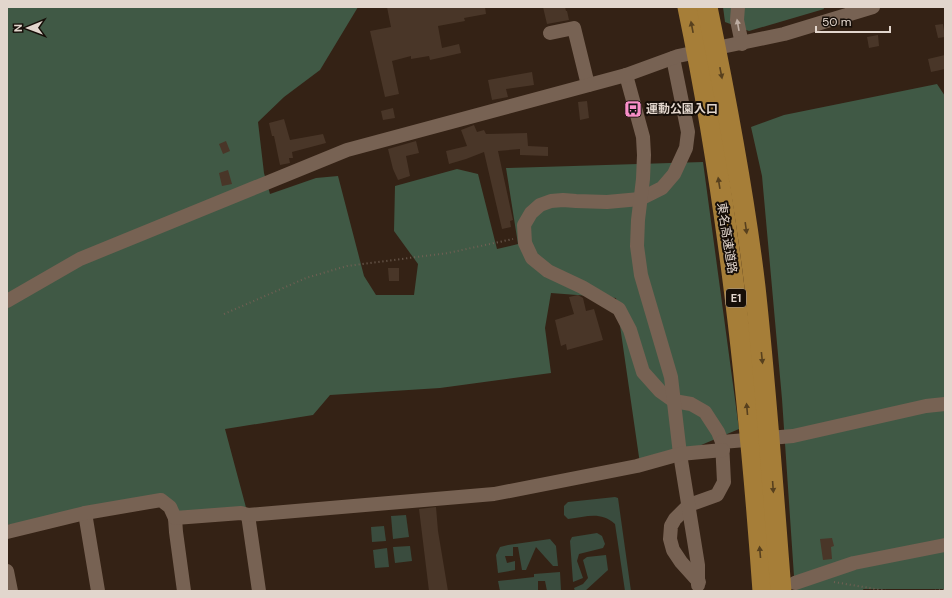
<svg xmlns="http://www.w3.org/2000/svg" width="952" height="598" font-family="'DM Sans','Noto Sans JP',sans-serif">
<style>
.green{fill:#3a4c3e}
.forest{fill:#405945}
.building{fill:#493628}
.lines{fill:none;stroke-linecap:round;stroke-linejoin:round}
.path{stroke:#706054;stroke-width:2;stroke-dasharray:1 3;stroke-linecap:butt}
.minor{stroke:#776253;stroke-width:14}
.highway{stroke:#a67e38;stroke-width:21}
.oneway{fill:#bdada2}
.oneway2{fill:#57401e}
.labels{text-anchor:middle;stroke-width:4;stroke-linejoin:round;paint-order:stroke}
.shield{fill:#160e08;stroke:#a59a92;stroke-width:1}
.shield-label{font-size:11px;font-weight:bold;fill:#e2d6cd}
.poi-label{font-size:12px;font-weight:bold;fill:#e2d6cd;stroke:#160e08;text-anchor:start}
.street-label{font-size:12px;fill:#e2d6cd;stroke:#160e08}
</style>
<rect width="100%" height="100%" fill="#342215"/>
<g class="green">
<path d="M615,497L618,498L631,591H625L615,524C600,511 587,517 568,519L564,515V506L568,502Z"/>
<polygon points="406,515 409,537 393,539 391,516"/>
<polygon points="384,526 386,541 372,542 371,527"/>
<polygon points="597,533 602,536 605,544 603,548 579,554 577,561 583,578 573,582 570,541 572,537"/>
<polygon points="550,539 556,546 558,566 553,566 536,547 526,570 522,570 518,547 513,547 513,556 505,556 507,563 515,561 515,570 498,573 496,555 500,547 508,545"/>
<polygon points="410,546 412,561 395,563 393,547"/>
<polygon points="387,548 389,567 375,568 373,550"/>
<polygon points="606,555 608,570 585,591 575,591 574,588 583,584 588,578 583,560 587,557"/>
<polygon points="560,572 561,590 547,591 545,581 538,581 538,591 500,591 498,581 534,577 534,574"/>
</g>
<g class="forest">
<polygon points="7,7 358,7 320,70 284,97 258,122 264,173 270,194 316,178 338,176 364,276 376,295 414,295 418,264 394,231 395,186 457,169 478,174 497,249 518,244 506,168 703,162 739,429 680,454 640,464 616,298 551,293 545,328 551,373 440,388 330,395 313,415 225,429 248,515 188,518 161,500 7,525"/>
<polygon points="723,7 823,7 824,9 749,31 725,22"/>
<polygon points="937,84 945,96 945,589 863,589 864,591 795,591 782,399 762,176 751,127 784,115"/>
</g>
<g class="building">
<polygon points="387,7 485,7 486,14 464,18 465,21 438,26 442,48 459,44 461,53 430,60 429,56 411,59 411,56 392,61 399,94 385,97 370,31 391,27"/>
<polygon points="543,7 565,7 566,11 567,11 569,20 547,24"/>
<polygon points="943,24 945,37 938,38 935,25"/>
<polygon points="878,35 879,46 869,48 867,37"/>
<polygon points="945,55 945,69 931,72 928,59"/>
<polygon points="532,72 534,85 506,89 508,97 492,100 488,80"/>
<polygon points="587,101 589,118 580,120 578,102"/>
<polygon points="393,108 395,118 383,120 381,111"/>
<polygon points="284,119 290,140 323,134 326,143 292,152 293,158 289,158 290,163 280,165 274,136 272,136 269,123"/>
<polygon points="474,125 477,132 484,130 486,134 527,133 528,146 548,147 548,156 520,155 520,149 498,151 513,220 510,221 511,227 502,229 484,152 466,159 449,164 446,151 467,146 461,130"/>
<polygon points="226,141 230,151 223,154 219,144"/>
<polygon points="416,141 419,153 406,156 410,176 398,180 393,169 388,149"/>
<polygon points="228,170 232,184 222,186 219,173"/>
<polygon points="388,268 399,268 399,281 389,281"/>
<polygon points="578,295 583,298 586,311 594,309 603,340 567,350 566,344 561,346 555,320 574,314 569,297"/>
<polygon points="436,507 438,531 448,591 429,591 419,509"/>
<polygon points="832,538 834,546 831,547 832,559 823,560 820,539"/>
</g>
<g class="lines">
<g class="path">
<polyline points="224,314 306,278 347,266 448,253 513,239"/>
<polyline points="834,582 887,591"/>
<polyline points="931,591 945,590"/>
</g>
<g class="minor">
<polyline points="738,7 737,20 742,44"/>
<polyline points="550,33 574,28 588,85"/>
<polyline points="673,58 688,132 686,148 674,174 662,188 640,199 607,202 576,201 563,200 551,201 540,205 531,213 524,225 525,243 532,258 548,271 582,287 619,309 630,330 643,372 660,391 674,401 691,404 705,412 718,432 722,442 724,482 717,495 689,505 675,519 671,526 670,539 673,550 681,562 699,582"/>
<polyline points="626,75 643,137 644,155 643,179 638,220 637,246 641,275 671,377 680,454 698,565 698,585"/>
<polyline points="7,301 80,259 347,150 626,75 678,56 784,34 873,7"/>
<polyline points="722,442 793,436 926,406 945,404"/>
<polyline points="85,513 98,591"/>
<polyline points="248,515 259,591"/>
<polyline points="175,518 176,532 184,591"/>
<polyline points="7,532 85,513 161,500 170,507 175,518 241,513 248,515 494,494 637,466 680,454 723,450"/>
<polyline points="7,571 11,591"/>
<polyline points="795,583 854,563 945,545"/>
</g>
<g class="highway">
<path d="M688,7C728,199 749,396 763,591"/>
<path d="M707,7C726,99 744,193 755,287C766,388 773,490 781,591"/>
</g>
</g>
<defs><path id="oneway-solid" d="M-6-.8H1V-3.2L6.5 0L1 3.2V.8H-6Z"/></defs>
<use class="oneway" href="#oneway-solid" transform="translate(738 25) rotate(-100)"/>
<g class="oneway2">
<use href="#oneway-solid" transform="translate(692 27) rotate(-101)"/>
<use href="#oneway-solid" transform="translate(721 73) rotate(79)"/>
<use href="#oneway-solid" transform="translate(719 183) rotate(-99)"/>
<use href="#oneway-solid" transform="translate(746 228) rotate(82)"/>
<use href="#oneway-solid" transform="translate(762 358) rotate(84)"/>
<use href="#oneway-solid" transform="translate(747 409) rotate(-95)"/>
<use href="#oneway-solid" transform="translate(773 487) rotate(86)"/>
<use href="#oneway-solid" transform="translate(760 552) rotate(-95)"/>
</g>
<defs>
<symbol id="bus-square" viewBox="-11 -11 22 22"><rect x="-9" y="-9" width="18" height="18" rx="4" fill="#f98fc8" stroke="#160e08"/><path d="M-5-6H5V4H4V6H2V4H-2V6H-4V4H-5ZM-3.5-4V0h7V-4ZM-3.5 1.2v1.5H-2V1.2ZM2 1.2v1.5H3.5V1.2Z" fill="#111"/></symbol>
</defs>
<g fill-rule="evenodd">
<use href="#bus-square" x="623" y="99" width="20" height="20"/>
</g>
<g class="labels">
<rect class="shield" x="726" y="289" width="20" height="18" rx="3"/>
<g class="shield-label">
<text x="736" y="302">E1</text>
</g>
<g class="poi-label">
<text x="646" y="113">運動公園入口</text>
</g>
<g class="street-label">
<text transform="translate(727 238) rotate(81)" y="4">東名高速道路</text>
</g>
</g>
<rect width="952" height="598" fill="none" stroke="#e2d6cd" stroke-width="16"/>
<g transform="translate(28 28) rotate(269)" stroke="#160e08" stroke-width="3" paint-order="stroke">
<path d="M0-3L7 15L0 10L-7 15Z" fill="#e2d6cd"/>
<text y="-6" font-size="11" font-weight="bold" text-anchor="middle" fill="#e2d6cd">N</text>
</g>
<path d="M816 26v6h74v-6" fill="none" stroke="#e2d6cd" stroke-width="2"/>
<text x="822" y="26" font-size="12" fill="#e2d6cd" stroke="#160e08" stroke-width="3" paint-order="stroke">50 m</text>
</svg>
